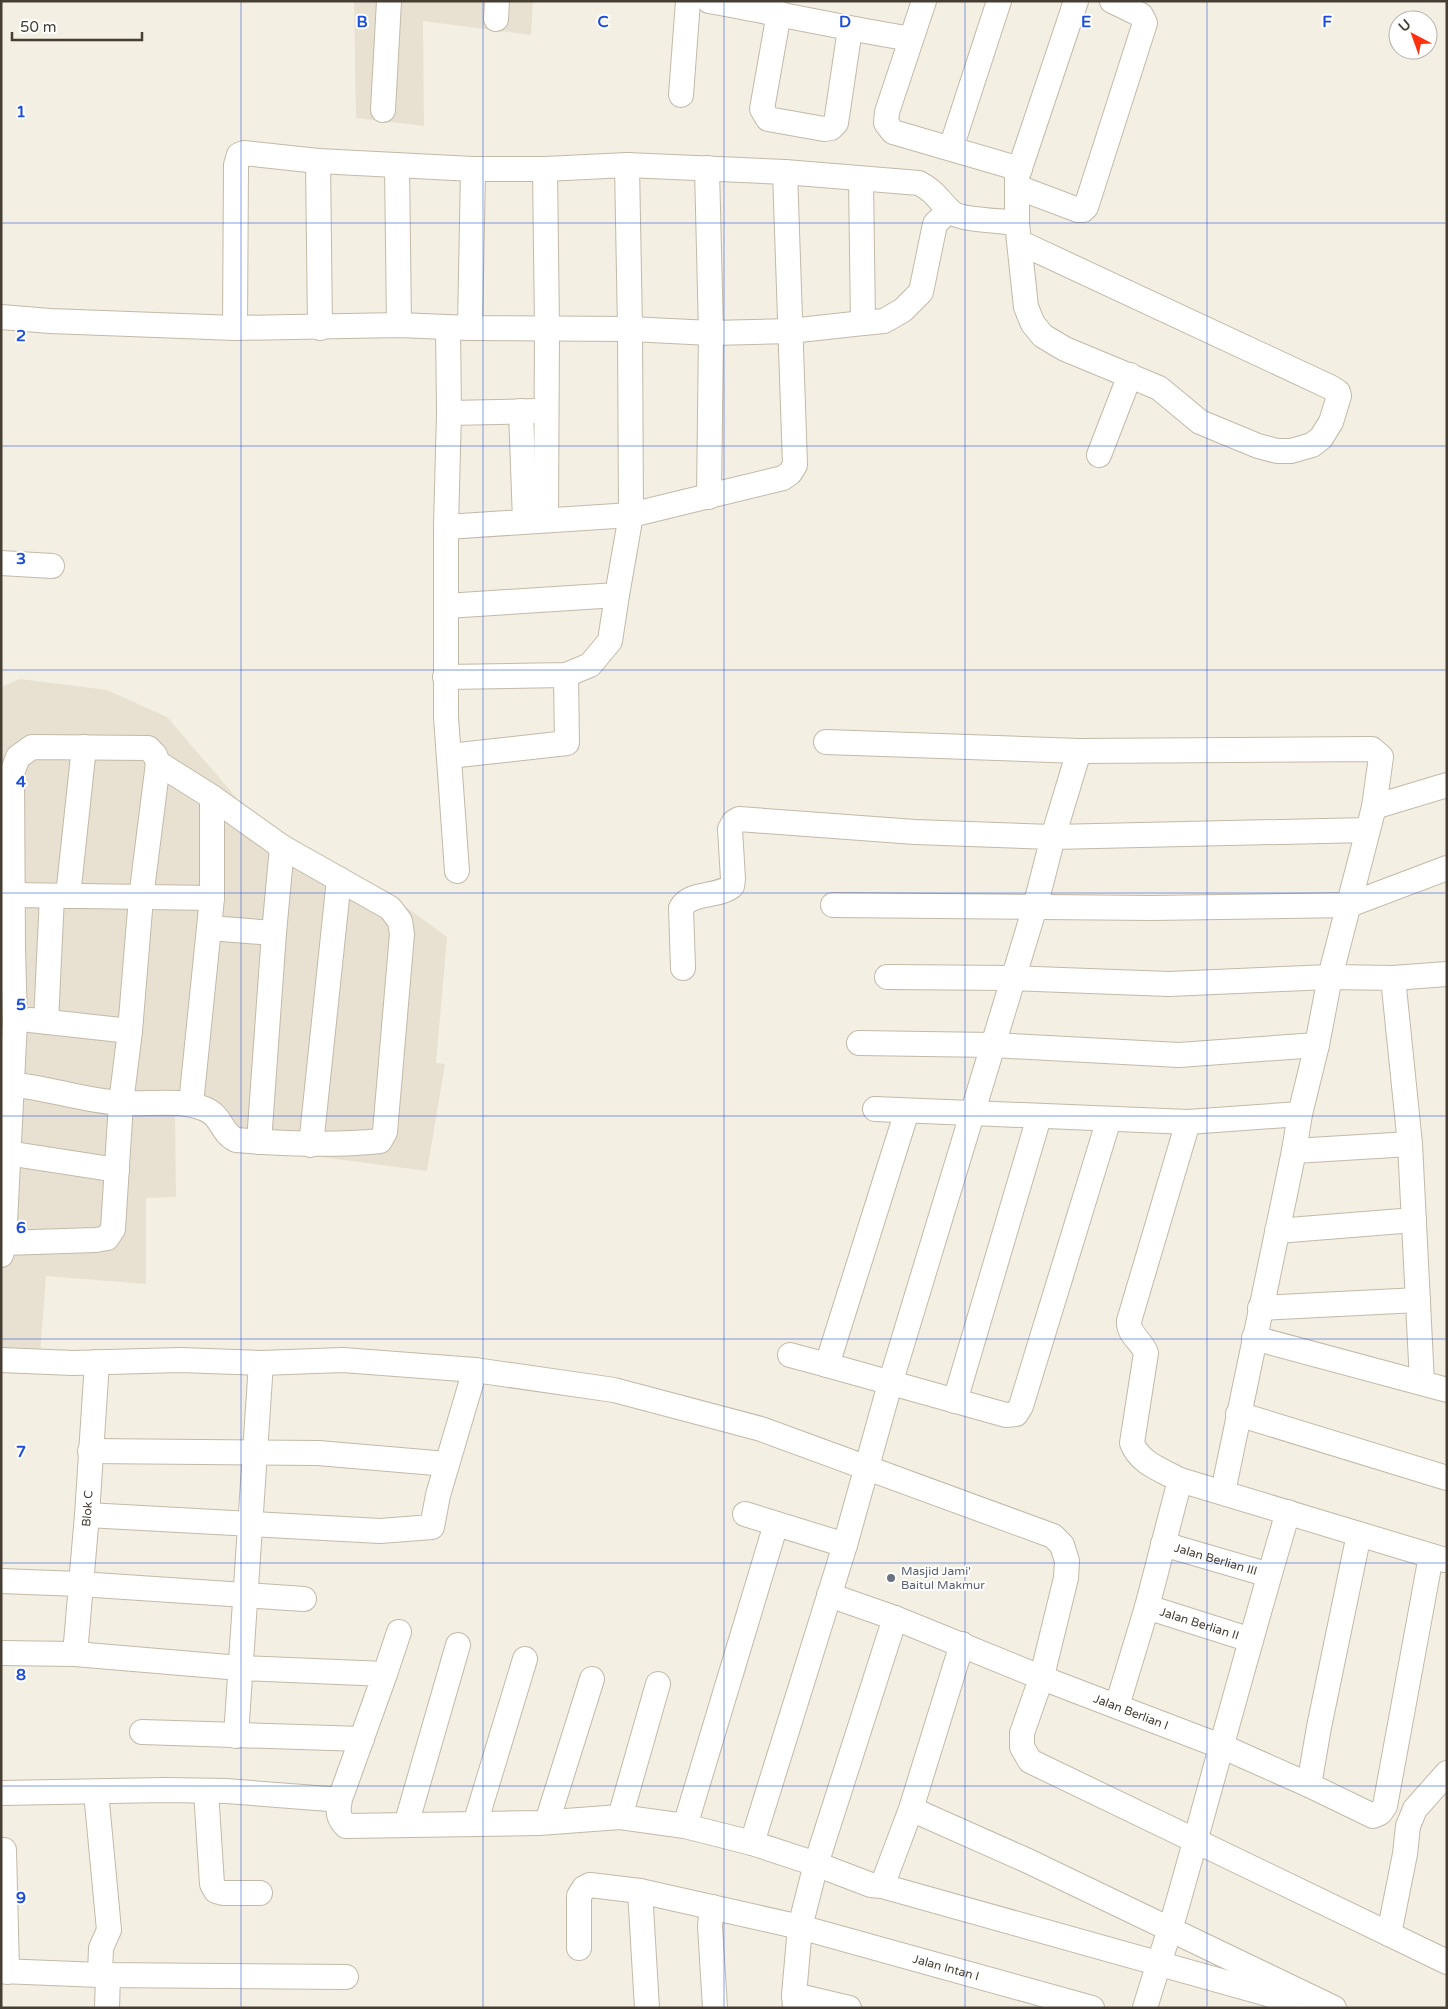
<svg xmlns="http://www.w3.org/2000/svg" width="1448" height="2009" font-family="'Varela Round',sans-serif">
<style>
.residential{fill:#e8e1d1}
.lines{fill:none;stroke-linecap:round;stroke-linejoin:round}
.minor-casing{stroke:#c3b9a8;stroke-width:26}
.minor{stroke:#fff;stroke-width:24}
.grid{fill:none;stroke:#1d4ed8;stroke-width:1;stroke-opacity:0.55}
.worship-dot{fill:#6b7280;stroke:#fff;stroke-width:2}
.labels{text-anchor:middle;stroke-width:4;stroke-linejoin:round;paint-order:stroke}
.street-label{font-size:12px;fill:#463e33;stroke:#fff}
.worship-label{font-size:12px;fill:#5b616d;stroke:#fff;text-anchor:start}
.grid-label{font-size:16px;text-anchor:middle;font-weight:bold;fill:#1d4ed8;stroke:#fff;stroke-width:4;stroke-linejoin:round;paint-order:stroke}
</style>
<rect width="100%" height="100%" fill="#f4efe3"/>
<g class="residential">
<polygon points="354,1 533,1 531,35 423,21 424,126 356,118"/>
<polygon points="20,679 107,690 167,717 259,824 399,902 447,937 436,1063 445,1064 427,1171 230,1145 207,1126 193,1117 175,1115 176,1197 146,1198 146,1284 46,1276 40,1355 1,1351 1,687"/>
</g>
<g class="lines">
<defs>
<g id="minor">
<path d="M709,1C776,13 843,28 911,39"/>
<polyline points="924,1 887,112 886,123 893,132 1020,169"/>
<polyline points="779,13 762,109 768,119 824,129 831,128 836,123 850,29"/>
<polyline points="496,19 497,1"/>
<polyline points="681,95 688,1"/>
<polyline points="383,110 389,1"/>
<polyline points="951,148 999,1"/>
<polyline points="318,161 320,328"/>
<polyline points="397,165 399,325"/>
<polyline points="707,168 711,333 709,497"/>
<polyline points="545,169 547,329 546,520"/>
<polyline points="861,179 863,323"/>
<polyline points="1017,187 1078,210 1083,210 1086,207 1145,23 1141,15 1112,1"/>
<polyline points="1017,223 1017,177 1076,1"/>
<polyline points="1,317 50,321 235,328 399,325 470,328 630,329 711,333 790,331 863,323 884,321 903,310 921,292 935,224 944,215 951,212"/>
<polyline points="448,327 449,413 446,527 446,717 457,871"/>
<path d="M235,328L236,165L239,155L244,153L318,161L473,169H545L627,165L785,172L919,183C936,192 938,200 951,212C960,220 1002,221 1017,223L1026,307L1033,324L1043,336L1065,349L1159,388L1200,422L1258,446L1277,451H1291L1312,445L1321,438L1331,422L1339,396L1338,392L1332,388L1019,242"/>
<polyline points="470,328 473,169"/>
<polyline points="521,411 525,521"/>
<polyline points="449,413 538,411"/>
<polyline points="1099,455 1130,375"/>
<polyline points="446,527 631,515 783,478 790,473 795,465 785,172"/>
<polyline points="1,563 52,566"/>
<polyline points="446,606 617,595 631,515 630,329 627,165"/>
<polyline points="445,677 566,675 590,665 610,641 617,595"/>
<polyline points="826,742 1079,751 1372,749 1381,757 1374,807 1330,977 1317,1045 1300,1114 1294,1151 1223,1492"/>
<polyline points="450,756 567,743 566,675"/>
<polyline points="1374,807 1447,785"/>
<polyline points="14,895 212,898"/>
<polyline points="68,896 84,747"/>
<polyline points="833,905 1152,908 1349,905 1447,868"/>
<polyline points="209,928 274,933"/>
<path d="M683,968L681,908C691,891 717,898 732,886L733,879L730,829L734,822L739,819L915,832L1053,837L1367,830"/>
<polyline points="887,977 1012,978 1169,984 1330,977 1393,978 1447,974"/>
<polyline points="1393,978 1410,1144 1422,1382"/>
<polyline points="30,1020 130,1031"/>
<polyline points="46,1022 52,896"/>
<polyline points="859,1043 992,1045 1179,1055 1317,1045"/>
<path d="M1,1084C42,1085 81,1101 122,1103C149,1105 179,1098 205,1109C222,1116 221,1133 236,1140C284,1144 332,1146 380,1141L385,1132L402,934L400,921L390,908L282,847L212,797L158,763"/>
<polyline points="191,1104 212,898 212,797"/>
<polyline points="875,1109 1188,1122 1300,1114"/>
<polyline points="907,1111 827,1365 1006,1415 1016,1414 1021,1406 1109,1119"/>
<path d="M1188,1122L1129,1321C1128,1335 1142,1341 1146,1353L1132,1443C1140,1464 1162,1470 1180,1480L1445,1560"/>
<polyline points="259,1142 274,933 282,847"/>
<polyline points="311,1145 339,879"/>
<polyline points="1294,1151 1410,1144"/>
<polyline points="1,1152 117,1170"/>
<polyline points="1277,1231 1414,1220"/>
<polyline points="1,1255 4,1243 15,1022 13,948 12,773 18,757 32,747 148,748 155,755 158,763 141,898 130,1031 121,1103 113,1229 107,1238 96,1240 4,1243"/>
<polyline points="1260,1308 1418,1300"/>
<polyline points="1254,1338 1447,1390"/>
<polyline points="790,1355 827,1365"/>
<polyline points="1,1360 73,1363 180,1360 261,1363 343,1360 475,1370 614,1390 761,1429 1053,1536 1062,1545 1067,1561 1066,1578 1042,1676 1022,1733 1022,1747 1030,1761 1447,1962"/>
<polyline points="955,1401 1039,1117"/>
<polyline points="1238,1414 1447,1478"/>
<polyline points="90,1451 318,1453 447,1464"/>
<polyline points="745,1514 845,1545"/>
<polyline points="87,1515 380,1531 432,1527 438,1495 475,1370"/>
<path id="s1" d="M1163,1544L1269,1575"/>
<polyline points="1,1581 80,1584 304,1599"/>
<path id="s2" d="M829,1595L895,1618L1050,1681L1228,1749L1309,1785L1373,1816L1380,1813L1385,1806L1431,1556"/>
<path id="s3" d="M1147,1607L1251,1640"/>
<path d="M1,1653L75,1654L240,1668L385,1674L340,1799C338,1811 337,1817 346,1826L539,1823L620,1817L685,1826L752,1843L816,1864L871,1885L882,1886L911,1809L962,1644"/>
<path id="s4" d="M75,1654L87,1515L97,1362"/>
<polyline points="385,1674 399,1632"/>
<polyline points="1117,1706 1147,1607 1180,1480"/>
<polyline points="142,1732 362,1739"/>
<polyline points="236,1736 261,1363"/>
<polyline points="1309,1785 1319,1727 1359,1534"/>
<polyline points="206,1791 212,1884 216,1891 223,1893 260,1893"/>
<polyline points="96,1792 109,1930 101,1948 100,1975"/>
<polyline points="1,1793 165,1790 226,1791 329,1799"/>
<polyline points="911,1809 1028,1861 1334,2008"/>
<polyline points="620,1817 658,1684"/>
<polyline points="547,1822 592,1679"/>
<polyline points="475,1824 525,1659"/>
<polyline points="406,1825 458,1645"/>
<polyline points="685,1826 776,1524"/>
<polyline points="752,1843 845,1545 890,1384 1035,907 1053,837 1079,751"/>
<polyline points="4,1850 7,1972"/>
<polyline points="882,1886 1278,1997 1302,1995"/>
<polyline points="640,1891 647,2008"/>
<polyline points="712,1907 710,1926 715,2008"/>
<polyline points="1389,1934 1405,1854 1408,1826 1415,1809 1447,1773"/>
<path id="s5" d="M579,1948V1896L584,1888L590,1885L640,1891L800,1927L1092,2008"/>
<polyline points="1,1971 100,1975 346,1977"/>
<polyline points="794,1995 849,2008"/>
<polyline points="107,2008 108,1975"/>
<polyline points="795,2008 794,1995 800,1927 816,1864 895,1618"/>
<path d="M1145,2008C1155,1974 1167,1940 1177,1906C1214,1775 1249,1643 1288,1512"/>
</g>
</defs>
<use href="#minor" class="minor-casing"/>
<use href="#minor" class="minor"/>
</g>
<path class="grid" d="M241,1V2008M483,1V2008M724,1V2008M965,1V2008M1207,1V2008M1,223H1447M1,446H1447M1,670H1447M1,893H1447M1,1116H1447M1,1339H1447M1,1563H1447M1,1786H1447"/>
<circle class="worship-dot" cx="891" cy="1578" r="5"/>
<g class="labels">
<g class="street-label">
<text dy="4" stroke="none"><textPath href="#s4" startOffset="146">Blok C</textPath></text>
<text dy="4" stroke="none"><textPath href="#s1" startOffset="55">Jalan Berlian III</textPath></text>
<text dy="4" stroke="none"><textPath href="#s3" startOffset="55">Jalan Berlian II</textPath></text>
<text dy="4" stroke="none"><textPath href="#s2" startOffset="324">Jalan Berlian I</textPath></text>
<text dy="4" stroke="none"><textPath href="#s5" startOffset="434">Jalan Intan I</textPath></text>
</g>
<g class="worship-label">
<text x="901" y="1575">Masjid Jami'<tspan x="901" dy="14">Baitul Makmur</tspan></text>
</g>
</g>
<g class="grid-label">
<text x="362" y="27">B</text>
<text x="603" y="27">C</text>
<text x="845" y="27">D</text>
<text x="1086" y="27">E</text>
<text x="1327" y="27">F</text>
<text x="21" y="117">1</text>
<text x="21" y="341">2</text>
<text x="21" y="564">3</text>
<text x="21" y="787">4</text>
<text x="21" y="1010">5</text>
<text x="21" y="1233">6</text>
<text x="21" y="1457">7</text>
<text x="21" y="1680">8</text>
<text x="21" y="1903">9</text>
</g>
<rect width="1448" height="2009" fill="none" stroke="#463e33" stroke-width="5"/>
<g transform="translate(1413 35) rotate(319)"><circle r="24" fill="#ffffff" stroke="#b5b2ad"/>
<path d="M0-4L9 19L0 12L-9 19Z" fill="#ff310f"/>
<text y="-8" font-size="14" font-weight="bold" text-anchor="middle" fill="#463e33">U</text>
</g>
<path d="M12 32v8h130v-8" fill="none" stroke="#463e33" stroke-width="2.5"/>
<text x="20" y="32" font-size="15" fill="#463e33" stroke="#ffffff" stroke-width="4" paint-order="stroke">50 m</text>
</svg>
